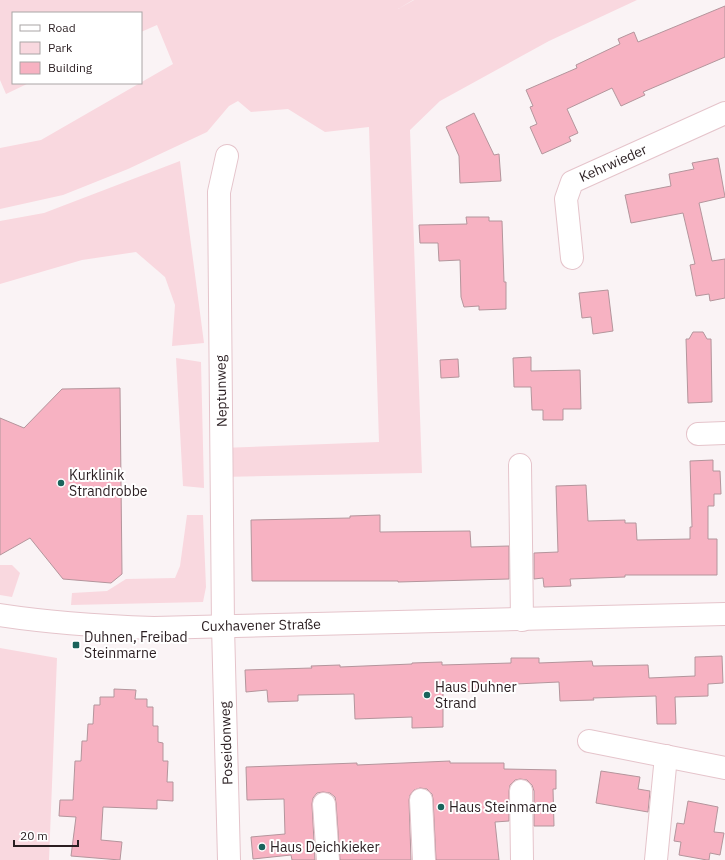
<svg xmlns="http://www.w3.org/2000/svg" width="725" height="860" font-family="'IBM Plex Sans',sans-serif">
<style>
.green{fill:#f9d8df}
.building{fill:#f7b2c2;stroke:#b4959c}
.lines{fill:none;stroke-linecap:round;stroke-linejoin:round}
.minor-casing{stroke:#e5c4cb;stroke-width:24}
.minor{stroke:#fff;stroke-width:22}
.poi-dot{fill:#1a645c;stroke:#fff;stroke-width:1.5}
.labels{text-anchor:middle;stroke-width:4;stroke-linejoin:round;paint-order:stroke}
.street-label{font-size:14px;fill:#2a1e21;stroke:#fff}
.poi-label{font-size:14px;fill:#2a1e21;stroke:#fff;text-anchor:start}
</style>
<rect width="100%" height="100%" fill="#faf3f5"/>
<g class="green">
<polygon points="0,0 413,0 398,9 414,0 637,0 549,41 440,101 410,130 422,473 221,477 221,448 379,442 369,127 325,132 288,109 251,112 238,101 229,106 207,132 128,169 63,195 0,209 0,148 41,140 173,64 157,25 141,32 141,13 13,13 13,83 29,83 6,94 0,80"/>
<polygon points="180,161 204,343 172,346 175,305 165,277 136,252 82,260 0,284 0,221 44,213"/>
<polygon points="176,358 201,362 204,488 183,486"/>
<polygon points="187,515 203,515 206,587 203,602 71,605 72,593 107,591 126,579 175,578 180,566"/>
<polygon points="0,565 12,565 20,573 12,597 0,595"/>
<polygon points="0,648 57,658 49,860 0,860"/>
</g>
<g class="building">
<polygon points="725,6 725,57 643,92 645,95 621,106 612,88 567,109 578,133 569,137 571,141 542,154 530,127 537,124 530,107 533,106 526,90 577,68 576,65 620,44 618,39 634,32 638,42"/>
<polygon points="474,113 494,155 499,154 501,181 460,183 459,156 446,127"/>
<polygon points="718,158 725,197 699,203 712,261 725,259 725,298 710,301 709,294 696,296 690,265 695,264 683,213 631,223 625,195 671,186 669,174 694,169 692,163"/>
<polygon points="466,217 489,217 489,221 502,221 504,282 506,282 506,309 479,310 479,306 464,307 461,297 460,260 439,261 438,243 420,243 419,225 467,224"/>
<polygon points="608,290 613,331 593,334 591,317 582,318 579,293"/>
<polygon points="693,332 703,332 707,339 711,339 712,402 688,403 686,339 689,339"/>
<polygon points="531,357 531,371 580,370 581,409 563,409 563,420 543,420 543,410 532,410 531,387 514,387 513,358"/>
<polygon points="458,359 459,377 441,378 440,360"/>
<polygon points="120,388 122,574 111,583 63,579 30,538 0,555 0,418 24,428 62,389"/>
<polygon points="713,460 713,471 720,471 721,494 714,494 714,506 708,506 708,539 717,539 717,575 625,575 625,577 570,579 571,586 544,587 543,578 534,579 534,553 558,552 556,486 586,485 588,521 625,520 625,523 636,523 637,540 690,539 690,527 692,527 690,461"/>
<polygon points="380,515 380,532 470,531 471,547 509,546 509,579 398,582 398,581 252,581 251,520 350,518 350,516"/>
<polygon points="722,656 723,683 708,684 708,696 675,697 676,724 657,724 656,696 593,698 594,700 560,701 559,682 494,685 494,691 443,692 443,727 412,728 412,717 355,719 354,694 298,695 298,701 268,702 267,690 246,692 245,670 312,668 311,666 340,665 340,667 412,664 412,663 442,662 442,665 511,663 511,658 539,658 539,663 592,661 593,666 648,665 649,678 695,676 695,657"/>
<polygon points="114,689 136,690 135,699 147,699 147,707 153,707 153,726 158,726 158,742 163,743 163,761 168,761 167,782 173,782 173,801 157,800 157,809 103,807 101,840 122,842 120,860 71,856 76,817 59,816 60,800 73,800 75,761 81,761 82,741 87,741 88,724 93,724 94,705 100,705 100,697 114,697"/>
<polygon points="450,761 450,763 504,763 504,769 556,770 556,789 553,789 554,826 534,826 534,791 532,785 527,780 520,779 515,780 510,785 509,791 509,821 495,822 499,860 436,860 433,799 432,794 427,789 420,788 414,790 410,795 409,800 411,860 340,860 336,803 335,797 330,793 323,792 317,793 313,798 312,804 315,860 292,860 291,855 253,859 251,837 285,834 284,799 247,800 246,767 357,763 357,765"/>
<polygon points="601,771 640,777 638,789 650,791 648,812 596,803"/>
<polygon points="688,801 718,807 714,832 724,833 720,855 710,853 709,860 707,860 679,855 681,842 674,841 677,823 684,824"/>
</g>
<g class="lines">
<defs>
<g id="minor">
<polyline points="227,156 219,192 223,626 229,860"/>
<polyline points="572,258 566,199 572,182 725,113"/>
<polyline points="698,434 725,433"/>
<polyline points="520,465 522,620"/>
<path d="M0,615C52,623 101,626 154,628L725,614"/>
<polyline points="589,741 725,768"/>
<polyline points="521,791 522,860"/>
<polyline points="421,800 424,860"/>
<polyline points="324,804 328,860"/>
<polyline points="656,860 666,756"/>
</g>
</defs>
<use href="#minor" class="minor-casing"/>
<use href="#minor" class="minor"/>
</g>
<g class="poi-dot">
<circle cx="61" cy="483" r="4"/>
<rect x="72" y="641" width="8" height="8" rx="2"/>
<circle cx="427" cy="695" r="4"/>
<circle cx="441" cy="807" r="4"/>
<circle cx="262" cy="847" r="4"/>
</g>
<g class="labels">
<g class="street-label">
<text transform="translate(613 163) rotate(-24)" y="5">Kehrwieder</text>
<text transform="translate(221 391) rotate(-91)" y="5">Neptunweg</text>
<text transform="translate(261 625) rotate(-1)" y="5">Cuxhavener Straße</text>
<text transform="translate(226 743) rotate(-92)" y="5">Poseidonweg</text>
</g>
<g class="poi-label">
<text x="69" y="480">Kurklinik<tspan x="69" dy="16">Strandrobbe</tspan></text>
<text x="84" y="642">Duhnen, Freibad<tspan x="84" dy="16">Steinmarne</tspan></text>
<text x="435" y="692">Haus Duhner<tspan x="435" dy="16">Strand</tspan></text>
<text x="449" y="812">Haus Steinmarne</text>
<text x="270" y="852">Haus Deichkieker</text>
</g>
</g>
<rect x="12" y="12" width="130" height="72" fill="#ffffff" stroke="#aaa5a6"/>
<rect x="20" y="25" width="20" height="6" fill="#ffffff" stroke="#aaa5a6"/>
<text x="48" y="32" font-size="12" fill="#2a1e21">Road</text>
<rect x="20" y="42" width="20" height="12" fill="#f9d8df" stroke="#aaa5a6"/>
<text x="48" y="52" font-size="12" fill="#2a1e21">Park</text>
<rect x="20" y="62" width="20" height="12" fill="#f7b2c2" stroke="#aaa5a6"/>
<text x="48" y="72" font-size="12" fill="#2a1e21">Building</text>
<path d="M14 840v6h64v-6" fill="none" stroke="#2a1e21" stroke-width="2"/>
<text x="20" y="840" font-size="12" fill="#2a1e21" stroke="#ffffff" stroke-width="3" paint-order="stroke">20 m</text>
</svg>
